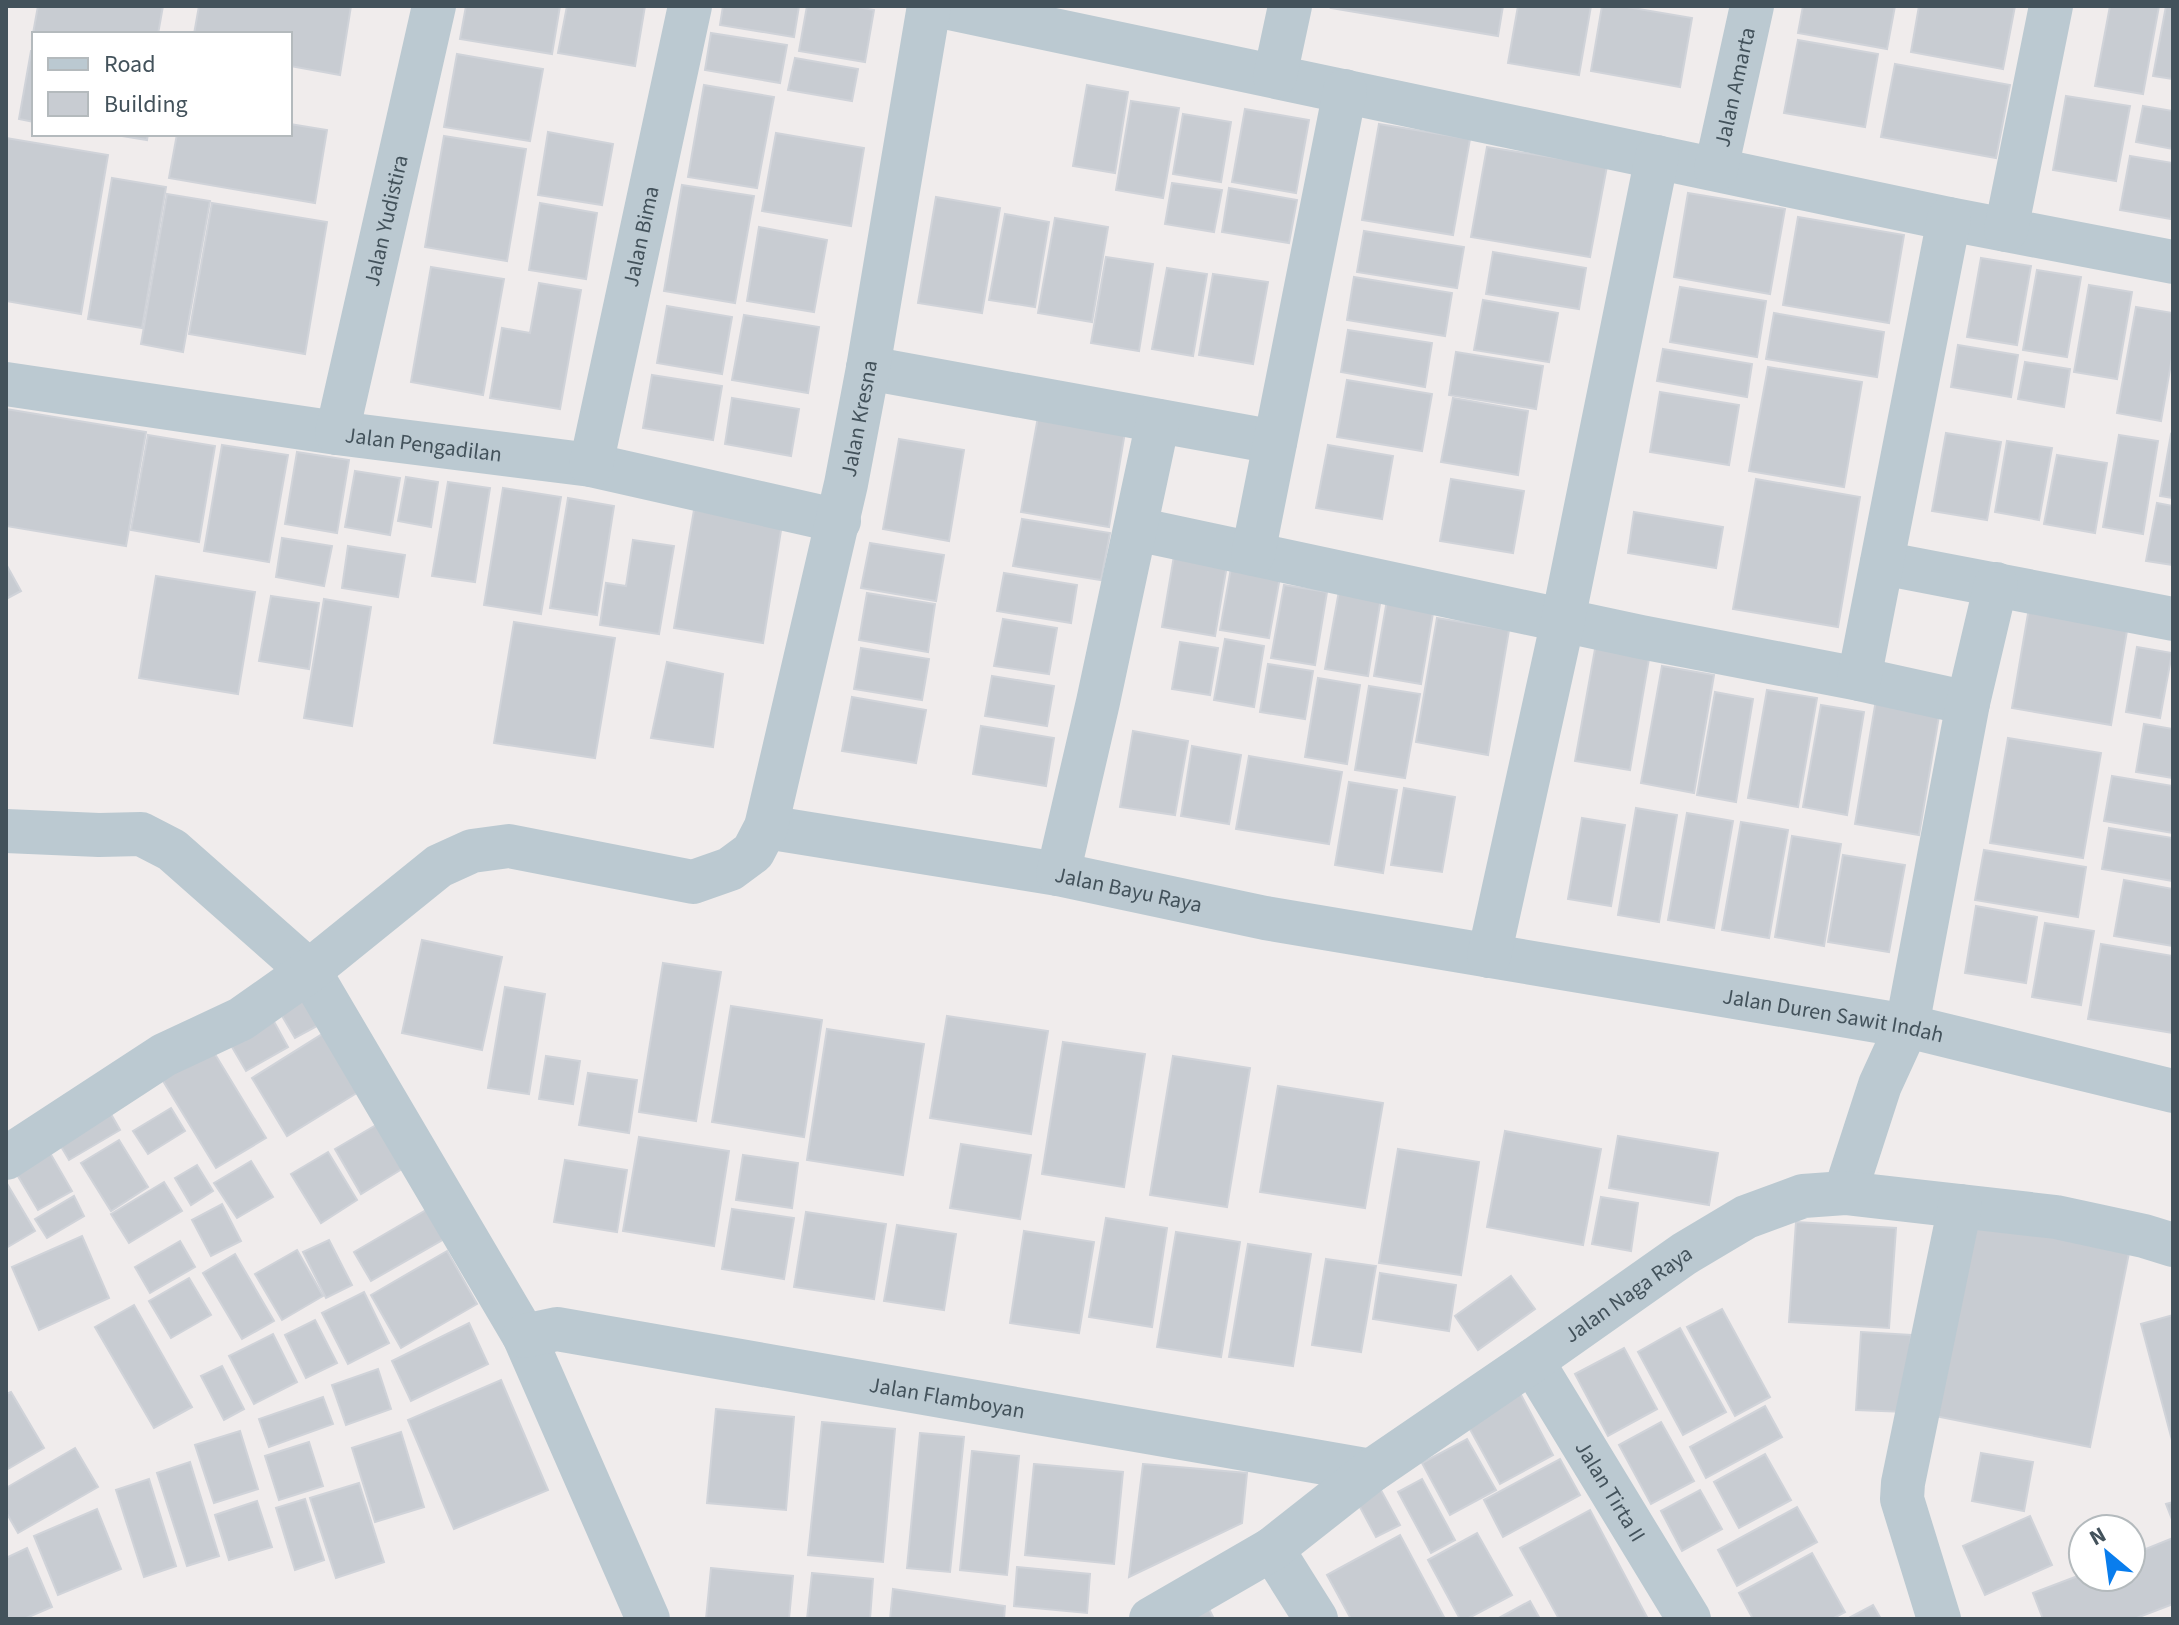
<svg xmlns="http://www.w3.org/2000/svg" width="2179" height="1625" font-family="'Source Sans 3',sans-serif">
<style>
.building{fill:#c8ccd2;stroke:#d0d3d9;stroke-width:2}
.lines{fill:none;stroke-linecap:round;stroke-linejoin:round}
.minor{stroke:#bbc9d1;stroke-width:44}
.labels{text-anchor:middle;stroke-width:7;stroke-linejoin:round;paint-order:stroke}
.street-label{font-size:22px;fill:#43525b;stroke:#fff}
</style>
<rect width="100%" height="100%" fill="#f0ecec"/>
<g class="building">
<polygon points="38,6 163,6 158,34 34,34 34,39 32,39"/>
<polygon points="199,6 351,6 340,75 290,66 290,34 194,34"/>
<polygon points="466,6 560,6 552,54 460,39"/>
<polygon points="567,6 645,6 635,66 558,53"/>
<polygon points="723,6 799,6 794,37 720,25"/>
<polygon points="807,6 852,6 874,10 865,62 799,51"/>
<polygon points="1332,6 1503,6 1498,36 1331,8"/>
<polygon points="1518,6 1591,6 1579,75 1508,63"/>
<polygon points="1602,6 1621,6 1692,18 1680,87 1591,71"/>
<polygon points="1803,6 1895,6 1887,49 1798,33"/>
<polygon points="1919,6 2015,6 2003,69 1911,52"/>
<polygon points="2110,6 2159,6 2143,94 2095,86"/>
<polygon points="2166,6 2173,6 2173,79 2153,76"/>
<polygon points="711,33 787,45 780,83 705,70"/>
<polygon points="1798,40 1878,54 1865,127 1784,113"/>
<polygon points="31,51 34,51 34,122 19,119"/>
<polygon points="457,54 543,69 530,141 444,127"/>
<polygon points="795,58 858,69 852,101 788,90"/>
<polygon points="1895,64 2010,85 1996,158 1881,137"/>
<polygon points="704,85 774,97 757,188 688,177"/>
<polygon points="1087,85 1128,92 1115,173 1073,166"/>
<polygon points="2066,96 2130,106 2116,181 2053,170"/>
<polygon points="1131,101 1179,108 1163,198 1116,190"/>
<polygon points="2143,106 2173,111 2173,149 2136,142"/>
<polygon points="1245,109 1309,120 1296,193 1232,182"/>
<polygon points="1183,114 1231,122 1221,182 1173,174"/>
<polygon points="290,124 327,130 315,203 169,178 177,134 290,134"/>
<polygon points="1379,124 1470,139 1453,235 1362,220"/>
<polygon points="548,132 613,144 602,205 538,195"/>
<polygon points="776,133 864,148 851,226 762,211"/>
<polygon points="110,134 148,134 147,140"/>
<polygon points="444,136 526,149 507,261 425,247"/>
<polygon points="6,138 108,155 81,314 6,301"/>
<polygon points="1487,147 1607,166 1590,257 1471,237"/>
<polygon points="2130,156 2173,163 2173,206 2171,219 2120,210"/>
<polygon points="112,178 166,187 142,328 88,319"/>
<polygon points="1172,183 1222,190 1214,232 1165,224"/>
<polygon points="682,185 754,196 735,303 664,291"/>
<polygon points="1229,188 1297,200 1289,243 1222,232"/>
<polygon points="1688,193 1785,209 1770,294 1674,277"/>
<polygon points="167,194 210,201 183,352 141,344"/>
<polygon points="936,197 1000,208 982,313 918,303"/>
<polygon points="212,203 327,222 305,354 189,334"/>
<polygon points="540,203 597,213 586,279 529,270"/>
<polygon points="1005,214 1049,222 1035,307 989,300"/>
<polygon points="1798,217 1904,235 1889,323 1783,305"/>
<polygon points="1055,218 1108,227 1092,322 1038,313"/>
<polygon points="759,227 827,240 814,312 747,301"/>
<polygon points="1364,231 1464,247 1457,288 1357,272"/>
<polygon points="1493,252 1586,268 1579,309 1486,294"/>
<polygon points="1106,257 1153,264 1139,351 1091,343"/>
<polygon points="1981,258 2031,266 2017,345 1967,337"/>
<polygon points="431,267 504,279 483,395 411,382"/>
<polygon points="1167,268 1207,274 1193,356 1152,349"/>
<polygon points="2037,270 2081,277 2067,357 2023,350"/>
<polygon points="1213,274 1268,282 1253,364 1199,355"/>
<polygon points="1354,277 1452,293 1445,336 1347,320"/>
<polygon points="539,283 581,290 560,409 490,398 502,328 530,333"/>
<polygon points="2089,285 2132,292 2117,379 2074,372"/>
<polygon points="1680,287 1766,301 1757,357 1670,342"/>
<polygon points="1483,300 1558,313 1549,362 1474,350"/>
<polygon points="667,306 732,317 722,374 657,363"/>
<polygon points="2136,307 2173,313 2173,352 2161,421 2117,413"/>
<polygon points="1774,313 1884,332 1877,377 1766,359"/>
<polygon points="744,315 819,327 808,393 732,380"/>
<polygon points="1348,330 1432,343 1425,387 1341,372"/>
<polygon points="1958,345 2018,355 2011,397 1951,387"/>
<polygon points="1663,349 1752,364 1747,397 1657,381"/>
<polygon points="1456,352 1543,366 1536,409 1449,395"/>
<polygon points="2025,362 2070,369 2064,407 2018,399"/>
<polygon points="1768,367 1862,382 1844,487 1749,471"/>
<polygon points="652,375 722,386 713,440 643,428"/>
<polygon points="1347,380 1432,394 1422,451 1337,437"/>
<polygon points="1660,392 1739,405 1729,465 1650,452"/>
<polygon points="732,398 799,409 791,456 725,444"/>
<polygon points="1453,398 1528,411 1518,475 1441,462"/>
<polygon points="6,409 146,432 126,546 6,526"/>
<polygon points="1038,417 1125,432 1109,527 1021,512"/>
<polygon points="1946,433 2001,442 1987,520 1932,511"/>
<polygon points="2171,434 2173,435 2173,498 2160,496"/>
<polygon points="148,435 215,446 199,542 131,530"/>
<polygon points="2119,435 2158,441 2143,534 2103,527"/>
<polygon points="899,439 964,450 949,541 883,529"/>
<polygon points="2007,441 2052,448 2039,520 1995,512"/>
<polygon points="222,445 288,455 269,562 204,551"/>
<polygon points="1328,445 1393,456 1382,519 1316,508"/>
<polygon points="297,452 349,460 337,533 285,524"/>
<polygon points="2057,455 2107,463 2095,533 2044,524"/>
<polygon points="355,471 400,478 390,535 345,527"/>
<polygon points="406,477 438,482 431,527 398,521"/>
<polygon points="1451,479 1524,491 1513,553 1440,541"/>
<polygon points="1756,479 1860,497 1838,627 1733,609"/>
<polygon points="448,482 490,488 475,582 432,576"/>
<polygon points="503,488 561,497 541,614 484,605"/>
<polygon points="568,498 614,506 597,615 550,608"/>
<polygon points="2157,503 2173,506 2173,565 2146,561"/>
<polygon points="694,510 782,524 763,643 674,628"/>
<polygon points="1634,512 1723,527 1716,568 1628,553"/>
<polygon points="1022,519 1110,533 1101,580 1013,566"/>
<polygon points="282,538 332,546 324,586 276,577"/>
<polygon points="633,540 674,546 659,634 600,625 606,583 626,586"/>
<polygon points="870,543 944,555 936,601 861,588"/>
<polygon points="348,546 405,555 398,597 342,588"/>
<polygon points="1175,550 1228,559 1215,636 1162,627"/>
<polygon points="6,564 21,591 6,599"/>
<polygon points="1231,568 1280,577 1269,638 1220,630"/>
<polygon points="1004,573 1077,585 1071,623 997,611"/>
<polygon points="156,576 255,592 238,694 139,678"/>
<polygon points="1284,585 1327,592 1315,665 1271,658"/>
<polygon points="1339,591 1381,598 1368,676 1325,669"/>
<polygon points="867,593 935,604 928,652 859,640"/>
<polygon points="271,596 319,603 309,669 259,661"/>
<polygon points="324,599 371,607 352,726 304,718"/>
<polygon points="1387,600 1434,607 1421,684 1374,676"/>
<polygon points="2030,602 2129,619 2111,725 2012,708"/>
<polygon points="1437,618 1509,630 1488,755 1416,742"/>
<polygon points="1003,619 1057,628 1049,674 994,666"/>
<polygon points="514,622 615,638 595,758 494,743"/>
<polygon points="1597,638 1651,647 1630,770 1575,761"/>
<polygon points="1225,639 1264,646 1254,707 1214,700"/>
<polygon points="1180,642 1218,648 1210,695 1172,689"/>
<polygon points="2137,647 2172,653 2160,718 2126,712"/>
<polygon points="861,648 929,659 922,700 854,689"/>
<polygon points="667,662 723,674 713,747 651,738"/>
<polygon points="1268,664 1313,671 1305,719 1260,712"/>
<polygon points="1662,666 1714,675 1694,793 1641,783"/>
<polygon points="992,676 1054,686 1047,726 985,716"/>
<polygon points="1318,678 1360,685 1347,764 1305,757"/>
<polygon points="1369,686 1420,694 1405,778 1355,770"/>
<polygon points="1767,690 1817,698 1798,807 1748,798"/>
<polygon points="1715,692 1753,699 1736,802 1697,795"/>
<polygon points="1877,694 1941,704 1919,835 1855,824"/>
<polygon points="852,697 926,710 916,763 842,751"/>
<polygon points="1821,705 1864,712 1847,815 1803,807"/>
<polygon points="2144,724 2173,729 2173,778 2136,772"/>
<polygon points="981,726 1054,738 1046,786 973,774"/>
<polygon points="1133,731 1188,741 1175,815 1120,807"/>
<polygon points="2008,738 2101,753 2083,858 1990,843"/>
<polygon points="1192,746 1241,755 1229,824 1181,816"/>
<polygon points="1249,756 1342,772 1329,844 1236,829"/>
<polygon points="2112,776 2173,786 2173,833 2104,821"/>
<polygon points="1349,782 1397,790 1383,873 1335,865"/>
<polygon points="1404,788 1455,797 1442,872 1391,865"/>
<polygon points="1636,808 1677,815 1659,922 1618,915"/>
<polygon points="1687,813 1733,821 1714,928 1668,920"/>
<polygon points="1582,818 1625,825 1611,906 1568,899"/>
<polygon points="1741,822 1788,830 1769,938 1722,930"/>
<polygon points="2109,828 2173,838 2173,881 2102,869"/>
<polygon points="1792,836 1841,844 1824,946 1775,937"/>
<polygon points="1984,850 2086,867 2078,917 1975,900"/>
<polygon points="1843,855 1905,865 1889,952 1828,942"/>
<polygon points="2124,880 2173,889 2173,946 2114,936"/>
<polygon points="1976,906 2037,917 2026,983 1965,973"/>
<polygon points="2045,923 2094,931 2081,1005 2032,997"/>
<polygon points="422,940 502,957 482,1050 402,1033"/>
<polygon points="2101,944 2173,956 2173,1033 2088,1019"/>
<polygon points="663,963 721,972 696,1121 639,1112"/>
<polygon points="309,985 328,1020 295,1038 275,1004"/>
<polygon points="505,987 545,994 529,1094 488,1088"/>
<polygon points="731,1006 822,1020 804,1137 712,1122"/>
<polygon points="947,1016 1048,1031 1031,1134 930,1118"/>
<polygon points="272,1018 288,1047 246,1071 229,1042"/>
<polygon points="827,1029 924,1044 903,1175 807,1160"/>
<polygon points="324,1033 360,1091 287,1136 252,1078"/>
<polygon points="207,1041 266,1138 216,1168 157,1071"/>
<polygon points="1063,1042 1145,1054 1124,1187 1042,1174"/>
<polygon points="546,1056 580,1061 573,1104 539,1099"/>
<polygon points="1173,1056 1250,1068 1227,1207 1150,1195"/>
<polygon points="588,1073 637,1080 629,1133 579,1125"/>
<polygon points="1278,1086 1383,1103 1365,1208 1260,1192"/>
<polygon points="103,1100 120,1130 69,1160 52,1131"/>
<polygon points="171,1108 185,1131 148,1154 133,1131"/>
<polygon points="376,1125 402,1169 361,1194 335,1149"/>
<polygon points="1505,1131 1601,1149 1583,1245 1487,1227"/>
<polygon points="1618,1136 1718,1153 1709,1205 1609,1188"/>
<polygon points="639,1137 729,1151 714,1246 623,1231"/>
<polygon points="119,1140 148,1187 111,1211 81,1163"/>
<polygon points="961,1144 1031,1155 1020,1219 950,1208"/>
<polygon points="46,1146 72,1191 38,1210 12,1166"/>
<polygon points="1398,1149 1479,1162 1461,1275 1379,1263"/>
<polygon points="328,1152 357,1200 321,1223 291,1174"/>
<polygon points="743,1155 798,1163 792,1208 736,1200"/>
<polygon points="565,1160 627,1170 617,1232 554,1222"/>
<polygon points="251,1161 273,1197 237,1218 214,1183"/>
<polygon points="197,1165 213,1191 191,1205 175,1178"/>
<polygon points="6,1182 35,1231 6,1248"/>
<polygon points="164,1182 182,1211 129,1243 111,1214"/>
<polygon points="74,1196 84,1216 47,1238 35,1219"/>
<polygon points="1601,1197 1638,1203 1631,1251 1592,1244"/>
<polygon points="222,1204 241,1241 211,1256 192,1220"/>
<polygon points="428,1209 444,1239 371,1281 354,1252"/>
<polygon points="732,1209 794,1218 784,1279 722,1269"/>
<polygon points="806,1212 886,1224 874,1299 794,1287"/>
<polygon points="1970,1217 2130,1248 2090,1447 1930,1415"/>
<polygon points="1106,1218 1167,1228 1152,1327 1089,1317"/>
<polygon points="1796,1222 1896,1228 1889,1328 1789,1322"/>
<polygon points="897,1225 956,1234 944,1310 884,1301"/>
<polygon points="1024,1231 1094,1242 1079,1333 1010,1323"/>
<polygon points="1176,1232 1240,1242 1221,1357 1157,1347"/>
<polygon points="82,1236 109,1298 39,1330 12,1267"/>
<polygon points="329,1240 352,1285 326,1298 303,1252"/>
<polygon points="180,1241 195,1267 150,1293 135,1267"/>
<polygon points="1248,1244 1311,1254 1293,1366 1229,1357"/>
<polygon points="297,1250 323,1296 282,1320 255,1274"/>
<polygon points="447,1251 477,1304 401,1348 371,1295"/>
<polygon points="235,1254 274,1321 242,1339 203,1273"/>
<polygon points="1326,1259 1376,1266 1361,1352 1312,1345"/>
<polygon points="1380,1273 1456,1285 1449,1331 1373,1319"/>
<polygon points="1511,1276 1535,1309 1478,1350 1455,1316"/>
<polygon points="189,1278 211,1315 171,1338 149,1301"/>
<polygon points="364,1292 389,1343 348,1364 322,1313"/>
<polygon points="134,1305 192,1407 154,1428 95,1327"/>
<polygon points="1722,1309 1770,1397 1735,1416 1687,1327"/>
<polygon points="2173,1315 2173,1444 2141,1324"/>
<polygon points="315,1320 337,1363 306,1378 285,1335"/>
<polygon points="469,1323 488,1364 411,1401 392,1361"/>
<polygon points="1680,1328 1726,1412 1683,1435 1638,1352"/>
<polygon points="1861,1332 1911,1335 1906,1412 1856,1410"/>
<polygon points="273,1334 297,1382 254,1404 229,1356"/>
<polygon points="1624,1348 1657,1409 1608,1436 1575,1374"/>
<polygon points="222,1366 244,1409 224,1420 201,1376"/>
<polygon points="378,1369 391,1409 346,1425 332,1385"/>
<polygon points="501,1380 548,1490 454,1529 408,1420"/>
<polygon points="11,1392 44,1448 6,1470 6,1394"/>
<polygon points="1520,1393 1553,1455 1500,1484 1466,1422"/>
<polygon points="323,1397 333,1424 269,1447 259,1419"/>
<polygon points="1765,1406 1782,1437 1706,1478 1690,1447"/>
<polygon points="716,1409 794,1417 786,1510 707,1503"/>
<polygon points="822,1422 895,1429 883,1562 808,1555"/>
<polygon points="1661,1422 1694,1481 1651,1504 1619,1445"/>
<polygon points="240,1431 258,1489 214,1503 195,1445"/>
<polygon points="401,1432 424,1507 375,1522 352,1448"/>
<polygon points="920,1433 964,1437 950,1572 907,1568"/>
<polygon points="1467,1439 1496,1490 1450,1515 1422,1463"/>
<polygon points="309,1442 323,1486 279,1500 265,1456"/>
<polygon points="75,1448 98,1487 18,1533 6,1512 6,1488"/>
<polygon points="972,1451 1019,1456 1007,1575 960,1570"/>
<polygon points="1981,1453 2033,1462 2024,1511 1972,1501"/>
<polygon points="1765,1454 1791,1500 1739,1528 1714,1482"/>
<polygon points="1560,1459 1580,1495 1503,1537 1484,1500"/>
<polygon points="190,1462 219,1556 187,1566 157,1473"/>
<polygon points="1034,1464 1123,1472 1114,1564 1025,1555"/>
<polygon points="1143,1464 1247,1473 1242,1523 1129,1577"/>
<polygon points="149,1479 176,1566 144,1577 116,1490"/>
<polygon points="1422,1479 1455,1540 1431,1553 1398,1492"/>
<polygon points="359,1483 384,1562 336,1578 310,1498"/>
<polygon points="1377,1483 1400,1525 1376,1537 1354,1496"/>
<polygon points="1700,1490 1722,1529 1682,1551 1661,1511"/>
<polygon points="305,1499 324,1560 295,1570 276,1508"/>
<polygon points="257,1501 272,1547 229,1560 215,1515"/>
<polygon points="2173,1502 2173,1522 2166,1504"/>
<polygon points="1797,1507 1817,1542 1737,1586 1718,1550"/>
<polygon points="97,1509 121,1569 58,1595 34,1536"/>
<polygon points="1590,1510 1648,1619 1559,1619 1520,1548"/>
<polygon points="2030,1516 2052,1565 1985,1595 1963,1546"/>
<polygon points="1477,1533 1512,1595 1467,1619 1460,1619 1428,1560"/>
<polygon points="1400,1535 1445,1619 1351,1619 1327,1575"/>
<polygon points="2173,1538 2173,1604 2134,1619 2043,1619 2033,1593 2083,1574 2083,1577 2131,1577 2131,1555"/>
<polygon points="27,1548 52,1607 24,1619 6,1619 6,1558"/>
<polygon points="1812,1553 1845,1612 1832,1619 1753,1619 1739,1593"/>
<polygon points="1017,1567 1090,1574 1087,1613 1014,1606"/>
<polygon points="711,1568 793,1576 789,1619 706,1619"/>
<polygon points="812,1573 873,1579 870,1619 807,1619"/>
<polygon points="893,1589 1005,1606 1004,1619 890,1619"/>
<polygon points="1530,1601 1540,1619 1497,1619"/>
<polygon points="1873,1605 1881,1619 1847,1619"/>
<polygon points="1208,1607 1214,1619 1185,1619"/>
</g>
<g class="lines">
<g class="minor">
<polyline points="940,6 1949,219 2173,262"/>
<polyline points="1275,76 1290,6"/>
<path id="s1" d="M1716,169L1752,6"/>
<polyline points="2006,230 2051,6"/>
<polyline points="868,368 1275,442"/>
<path id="s2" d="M6,384L337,433L591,465L839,521"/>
<path id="s3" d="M337,433L434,6"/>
<path id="s4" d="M591,465L690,6"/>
<polyline points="1136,529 1641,637 1859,679 1968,703"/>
<polyline points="1253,554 1345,91"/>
<polyline points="1882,563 2173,619"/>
<polyline points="1859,679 1949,219"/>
<path id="s5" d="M766,827L1058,874L1265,918L1907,1026L2173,1091"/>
<polyline points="6,831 99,835 141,834 172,850 309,971 524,1336 648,1619"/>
<polyline points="1058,874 1098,702 1158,421"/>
<polyline points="1489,956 1563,620 1657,157"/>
<path id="s6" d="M6,1158L164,1055L241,1019L309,971L439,866L472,851L509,846L693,882L730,869L753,852L766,827L846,484L868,368L929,6"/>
<polyline points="1845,1193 1880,1085 1907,1026 1968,703 1996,584"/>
<path id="s7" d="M524,1336L557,1329L1371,1471"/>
<path id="s8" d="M1532,1361L1689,1619"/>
<polyline points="1272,1549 1316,1619"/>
<path id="s9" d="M1151,1619L1272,1549L1371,1471L1532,1361L1684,1254L1746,1217L1803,1196L1845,1193L2056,1217L2144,1236L2173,1245"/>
<polyline points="1939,1619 1902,1499 1903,1483 1960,1206"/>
</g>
</g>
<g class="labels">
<g class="street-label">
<text dy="8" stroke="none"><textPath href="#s1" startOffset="84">Jalan Amarta</textPath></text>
<text dy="8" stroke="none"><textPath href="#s3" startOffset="218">Jalan Yudistira</textPath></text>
<text dy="8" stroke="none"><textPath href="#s4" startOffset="234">Jalan Bima</textPath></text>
<text dy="8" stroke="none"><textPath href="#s6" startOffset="1300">Jalan Kresna</textPath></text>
<text dy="8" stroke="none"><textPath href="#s2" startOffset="422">Jalan Pengadilan</textPath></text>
<text dy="8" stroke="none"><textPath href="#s5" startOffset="368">Jalan Bayu Raya</textPath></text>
<text dy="8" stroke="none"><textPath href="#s5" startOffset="1084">Jalan Duren Sawit Indah</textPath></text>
<text dy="8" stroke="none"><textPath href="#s9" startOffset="578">Jalan Naga Raya</textPath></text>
<text dy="8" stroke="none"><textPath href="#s7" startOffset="430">Jalan Flamboyan</textPath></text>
<text dy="8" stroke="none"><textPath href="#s8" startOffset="152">Jalan Tirta II</textPath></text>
</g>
</g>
<rect width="2179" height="1625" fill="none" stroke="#43525b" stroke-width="16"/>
<rect x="32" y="32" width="260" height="104" fill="#ffffff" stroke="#b4babd" stroke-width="2"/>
<rect x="48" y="58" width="40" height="12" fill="#bbc9d1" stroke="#b4babd" stroke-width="2"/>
<text x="104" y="72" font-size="24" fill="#43525b">Road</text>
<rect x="48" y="92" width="40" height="24" fill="#c8ccd2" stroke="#b4babd" stroke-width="2"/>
<text x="104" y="112" font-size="24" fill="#43525b">Building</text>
<g transform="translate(2107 1553) rotate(331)"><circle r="38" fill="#ffffff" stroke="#b4babd" stroke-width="2"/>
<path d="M0-6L14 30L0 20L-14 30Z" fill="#097ded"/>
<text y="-12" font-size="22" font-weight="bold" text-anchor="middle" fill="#43525b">N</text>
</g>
</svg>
